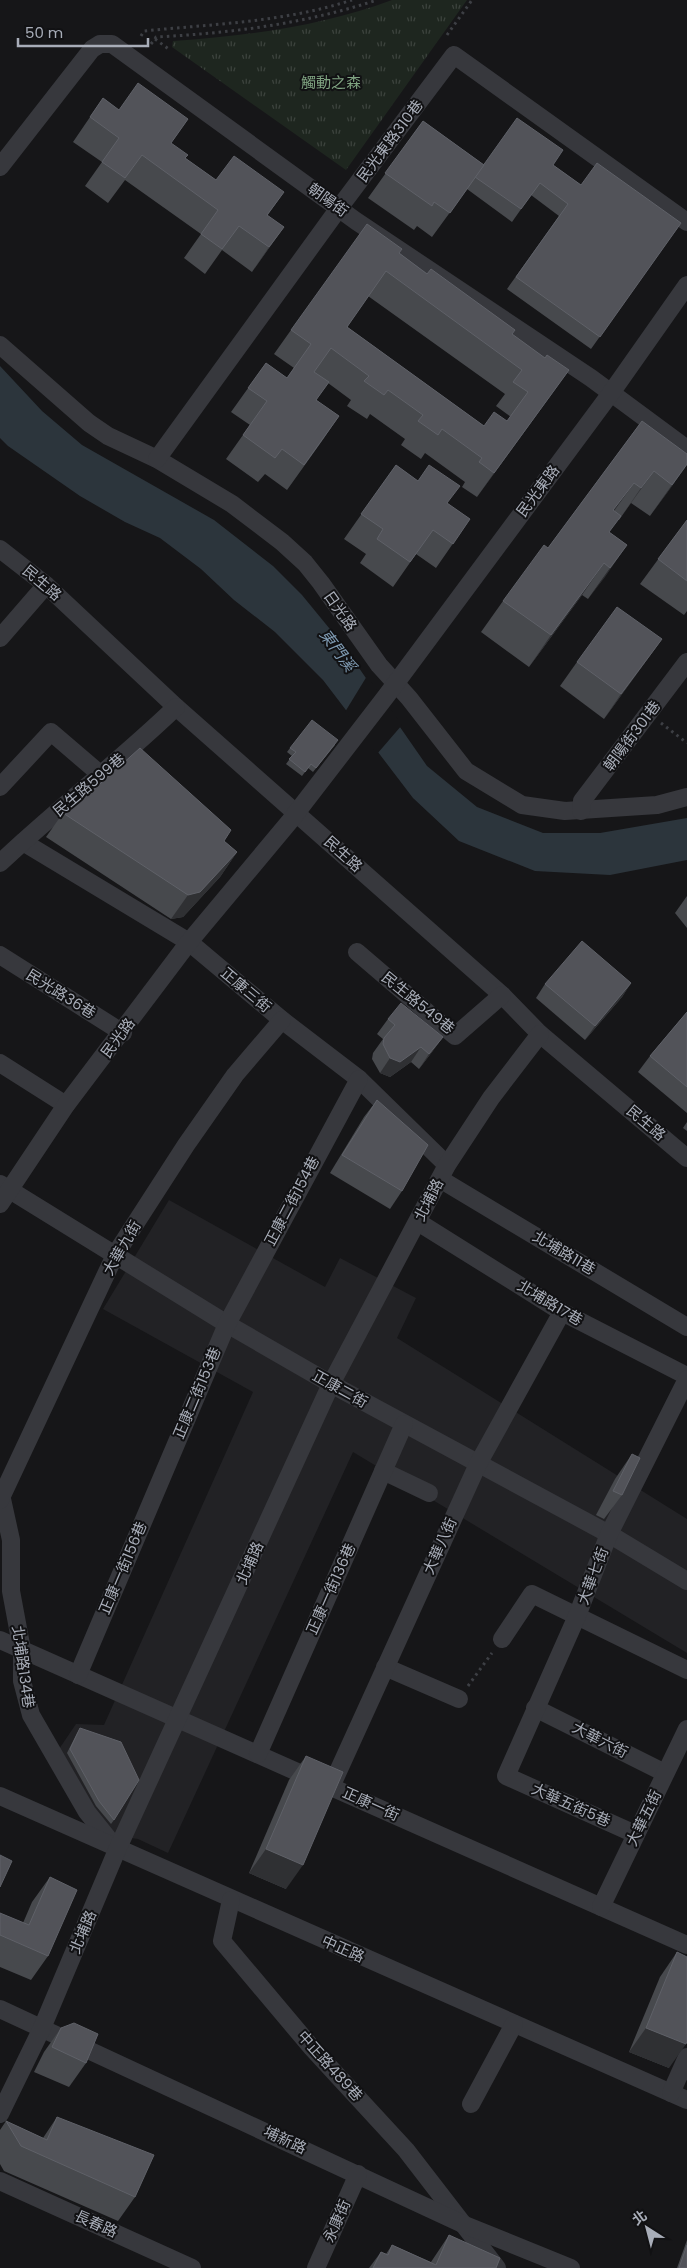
<svg xmlns="http://www.w3.org/2000/svg" width="687" height="2268" font-family="Poppins,'Noto Sans TC',sans-serif">
<style>
.built{fill:#222225}
.park{fill:url(#park-tufts)}
.water{fill:#2c353c}
.pier{fill:#161618}
.lines{fill:none;stroke-linecap:round;stroke-linejoin:round}
.path{stroke:#3d3f44;stroke-width:3;stroke-dasharray:2.5 4;stroke-linecap:butt}
.minor{stroke:#37383d;stroke-width:18}
.wall{fill:#47494d;fill-rule:evenodd}
.shaded-wall{fill:#2f3033}
.building{fill:#525359;stroke:#5f6168;fill-rule:evenodd}
.labels{text-anchor:middle;stroke-width:4;stroke-linejoin:round;paint-order:stroke}
.park-label{font-size:15px;fill:#7fa381;stroke:#111113}
.street-label{font-size:15px;fill:#a8adb8;stroke:#111113}
.water-label{font-size:16px;font-style:italic;fill:#7f9bb3;stroke:#111113}
</style>
<defs>
<pattern id="park-tufts" width="24" height="20" patternUnits="userSpaceOnUse" patternTransform="scale(1.25)"><rect width="24" height="20" fill="#1e261f"/><path d="M3 7l-1-3M5 7V3M7 7l1-3M15 17l-1-3M17 17v-4M19 17l1-3" fill="none" stroke="#3c433d"/></pattern>
</defs>
<rect width="100%" height="100%" fill="#161618"/>
<polygon class="built" points="169,1200 325,1287 340,1258 416,1298 397,1338 687,1519 687,1653 353,1452 168,1853 138,1839 111,1835 57,1752 76,1724 104,1725 253,1392 103,1309"/>
<path class="park" d="M392,0H467L346,170L172,47L173,41C248,36 322,26 392,0Z"/>
<polygon class="water" points="0,366 42,411 82,445 214,520 273,566 302,595 343,645 427,766 477,807 543,833 600,833 687,818 687,860 610,875 535,871 459,841 413,798 323,680 275,632 234,600 201,569 160,538 125,522 80,496 8,446 0,438"/>
<polygon class="pier" points="367,676 402,725 377,754 345,712"/>
<g class="lines">
<g class="path">
<polyline points="447,35 472,0"/>
<path d="M141,36L144,31C214,24 285,22 352,0"/>
<path d="M155,39L156,37C232,33 304,24 377,0"/>
<polyline points="151,44 155,39 170,50"/>
<polyline points="661,723 687,743"/>
<polyline points="468,1686 492,1653"/>
</g>
<g class="minor">
<polyline points="0,167 92,49 100,44 112,44 356,221 591,378 687,449"/>
<polyline points="0,345 89,423 108,436 157,459 232,504 282,542 305,563 321,583 379,665 409,698 466,771 522,805 565,811 657,805 687,797"/>
<polyline points="157,459 339,208 454,55 687,222"/>
<polyline points="0,549 46,585 176,707 502,995 540,1034 687,1158"/>
<polyline points="0,638 46,585"/>
<polyline points="0,787 51,732 100,774"/>
<polyline points="581,811 582,801 687,662"/>
<polyline points="23,842 189,942 282,1020 359,1079 447,1165"/>
<path d="M0,863C57,809 120,761 176,707"/>
<polyline points="357,952 455,1036 502,995"/>
<polyline points="0,955 123,1033"/>
<polyline points="0,1063 66,1105"/>
<polyline points="440,1179 687,1327"/>
<polyline points="0,1184 227,1324 331,1384 609,1534 687,1581"/>
<polyline points="0,1204 66,1105 189,942 290,821 387,695 611,393 687,285"/>
<polyline points="418,1222 562,1312 687,1376"/>
<polyline points="383,1471 429,1493"/>
<polyline points="0,1490 11,1540 11,1591 22,1650 22,1681 31,1715 87,1812 115,1847"/>
<polyline points="0,1500 115,1255 186,1145 235,1075 282,1020"/>
<polyline points="502,1639 532,1594 687,1670"/>
<polyline points="0,1640 687,1945"/>
<polyline points="385,1667 459,1699"/>
<polyline points="78,1675 227,1324 359,1079"/>
<polyline points="535,1708 665,1773"/>
<polyline points="258,1754 404,1424"/>
<polyline points="331,1787 478,1464 562,1312"/>
<polyline points="0,1796 687,2100"/>
<polyline points="635,1834 506,1776 577,1616 609,1534 687,1379"/>
<polyline points="231,1900 222,1941 312,2048 406,2150 497,2268"/>
<polyline points="601,1907 687,1729"/>
<polyline points="0,2009 465,2225 571,2268"/>
<polyline points="671,2093 687,2057"/>
<polyline points="471,2104 514,2024"/>
<polyline points="0,2114 42,2028 117,1850 331,1384 447,1165 491,1098 540,1034"/>
<polyline points="0,2181 192,2268"/>
<polyline points="316,2268 358,2174"/>
</g>
</g>
<g class="wall">
<polygon points="103,98 119,110 188,119 171,143 185,158 216,180 284,192 267,216 284,227 252,272 222,250 205,274 184,258 201,234 125,180 108,203 85,186 102,162 73,142"/>
<polygon points="423,121 484,165 553,165 581,185 681,223 591,349 507,289 559,216 531,195 512,222 467,189 432,237 417,226 414,230 368,198"/>
<path d="M399,253L545,358L569,370L477,497L462,487L465,482L425,453L421,459L401,445L405,439L370,414L367,419L347,406L351,400L328,383L316,400L339,416L322,441L287,490L265,474L258,482L226,459L250,425L231,412L266,363L287,378L294,368L274,354L291,330ZM368,296L505,394L496,406L511,417L507,421L484,426L347,327Z"/>
<polygon points="642,421 687,465 650,516 631,503 619,520 618,519 609,532 627,545 588,599 582,595 529,667 481,632 503,601 548,548"/>
<polygon points="396,465 448,504 470,519 436,568 416,554 393,587 360,563 366,554 344,539"/>
<polygon points="687,520 687,611 684,615 640,584"/>
<polygon points="662,639 604,719 560,686 577,662"/>
<polygon points="335,745 313,772 308,768 302,776 286,764 292,756 287,752 290,748"/>
<polygon points="63,813 224,841 237,852 220,877 183,917 171,919 46,837"/>
<polygon points="687,896 687,928 675,913"/>
<polygon points="631,983 622,997 585,1040 536,998 545,984"/>
<polygon points="687,1012 687,1113 638,1072 650,1056"/>
<polygon points="388,1019 443,1037 432,1052 419,1069 411,1062 390,1077 380,1073 372,1059 373,1053 383,1039 377,1034"/>
<polygon points="377,1100 402,1191 390,1209 330,1173 364,1117"/>
<polygon points="687,1122 687,1131 683,1128"/>
<polygon points="632,1454 622,1495 604,1519 596,1515 615,1479"/>
<polygon points="80,1728 114,1820 111,1824 96,1806 67,1753 77,1733"/>
<polygon points="306,1756 286,1889 249,1873 289,1780"/>
<polygon points="50,1877 48,1956 31,1980 0,1967 0,1913 23,1923 32,1902"/>
<polygon points="677,1952 669,2068 629,2052 660,1977"/>
<polygon points="61,2028 86,2063 69,2087 34,2072 44,2052"/>
<polygon points="57,2117 135,2197 118,2221 4,2171 0,2164 0,2130 6,2121 43,2138"/>
<polygon points="449,2235 496,2268 369,2268 381,2252 386,2254 392,2245 431,2262"/>
<polygon points="687,2240 687,2268 677,2268"/>
</g>
<g class="shaded-wall">
<polygon points="284,227 266,252 252,272 269,247"/>
<polygon points="569,370 551,395 477,497 494,473"/>
<polygon points="687,464 670,489 650,516 672,485"/>
<polygon points="654,471 631,503 619,520 641,488"/>
<polygon points="634,483 612,514 613,510"/>
<polygon points="627,545 605,577 588,599 610,568"/>
<polygon points="604,563 582,595 529,667 551,635"/>
<polygon points="662,639 644,664 604,719 621,694"/>
<polygon points="237,852 220,877 183,917 171,919 188,895"/>
<polygon points="631,983 622,997 585,1040 595,1026"/>
<polygon points="443,1037 432,1052 419,1069 429,1054"/>
<polygon points="421,1047 411,1062 390,1077 380,1073 390,1058"/>
<polygon points="266,1849 303,1865 286,1889 249,1873"/>
<polygon points="646,2028 686,2044 669,2068 629,2052"/>
</g>
<g class="building">
<polygon points="138,83 188,119 171,143 188,155 185,158 216,180 234,156 284,192 267,215 284,227 269,247 239,226 222,249 201,234 218,210 142,155 125,178 102,162 119,138 90,117 103,98 119,110"/>
<polygon points="517,118 563,150 553,165 581,185 597,163 681,223 600,337 516,277 568,204 540,183 521,209 475,177"/>
<polygon points="423,121 484,165 450,213 434,202 432,206 385,173"/>
<path d="M367,224L402,249L399,253L427,274L431,269L515,330L512,334L545,358L547,355L569,370L494,473L479,462L482,458L442,429L438,435L418,421L423,415L388,390L384,395L364,381L369,376L331,348L314,372L329,382L316,400L339,416L304,465L282,449L275,458L243,435L267,401L248,388L266,363L287,378L311,344L291,330ZM386,271L522,370L513,382L528,392L507,421L494,412L484,426L347,327Z"/>
<polygon points="642,421 687,454 687,464 672,485 654,471 641,488 634,483 613,510 621,516 609,532 627,545 610,568 604,563 551,635 503,601 544,545 548,548"/>
<polygon points="396,465 418,481 429,465 460,486 447,503 470,519 453,544 433,530 410,562 377,539 383,529 361,514"/>
<polygon points="687,520 687,581 658,559"/>
<polygon points="617,607 662,639 621,694 577,662"/>
<polygon points="312,720 338,740 316,768 311,764 305,772 289,759 296,752 290,748"/>
<polygon points="140,748 231,830 224,841 237,852 200,892 188,895 63,813 92,791"/>
<polygon points="582,941 631,983 595,1026 545,984"/>
<polygon points="401,1003 443,1037 429,1054 421,1047 400,1062 390,1058 383,1044 384,1038 395,1025 388,1019"/>
<polygon points="687,1012 687,1087 650,1056"/>
<polygon points="377,1100 428,1145 402,1191 342,1155"/>
<polygon points="632,1454 640,1458 622,1495 613,1491"/>
<polygon points="80,1728 121,1742 139,1780 114,1820 99,1801 70,1749"/>
<polygon points="306,1756 343,1772 303,1865 266,1849"/>
<polygon points="0,1855 12,1861 0,1887"/>
<polygon points="50,1877 77,1890 48,1956 0,1935 0,1913 29,1925"/>
<polygon points="677,1952 687,1957 687,2041 686,2044 646,2028"/>
<polygon points="74,2023 98,2034 86,2063 52,2047 61,2028"/>
<polygon points="57,2117 154,2155 135,2197 21,2146 6,2121 47,2140"/>
<polygon points="449,2235 500,2258 496,2268 373,2268 381,2252 388,2255 392,2245 436,2265"/>
<polygon points="687,2245 687,2268 679,2268"/>
</g>
<g class="labels">
<g class="park-label">
<text x="331" y="88">觸動之森</text>
</g>
<g class="street-label">
<text transform="translate(390 141) rotate(-53)" y="5">民光東路310巷</text>
<text transform="translate(328 200) rotate(36)" y="5">朝陽街</text>
<text transform="translate(538 491) rotate(-53)" y="5">民光東路</text>
<text transform="translate(42 583) rotate(40)" y="5">民生路</text>
<text transform="translate(340 611) rotate(55)" y="5">日光路</text>
<text transform="translate(632 736) rotate(-53)" y="5">朝陽街301巷</text>
<text transform="translate(89 785) rotate(-40)" y="5">民生路599巷</text>
<text transform="translate(343 854) rotate(42)" y="5">民生路</text>
<text transform="translate(246 990) rotate(40)" y="5">正康三街</text>
<text transform="translate(61 994) rotate(32)" y="5">民光路36巷</text>
<text transform="translate(418 1003) rotate(39)" y="5">民生路549巷</text>
<text transform="translate(118 1038) rotate(-53)" y="5">民光路</text>
<text transform="translate(646 1123) rotate(40)" y="5">民生路</text>
<text transform="translate(429 1200) rotate(-63)" y="5">北埔路</text>
<text transform="translate(292 1201) rotate(-62)" y="5">正康二街154巷</text>
<text transform="translate(122 1248) rotate(-60)" y="5">大華九街</text>
<text transform="translate(564 1253) rotate(31)" y="5">北埔路11巷</text>
<text transform="translate(550 1303) rotate(31)" y="5">北埔路17巷</text>
<text transform="translate(340 1389) rotate(29)" y="5">正康二街</text>
<text transform="translate(197 1393) rotate(-67)" y="5">正康二街153巷</text>
<text transform="translate(440 1546) rotate(-66)" y="5">大華八街</text>
<text transform="translate(250 1563) rotate(-66)" y="5">北埔路</text>
<text transform="translate(123 1568) rotate(-67)" y="5">正康一街156巷</text>
<text transform="translate(593 1576) rotate(-69)" y="5">大華七街</text>
<text transform="translate(331 1589) rotate(-66)" y="5">正康一街136巷</text>
<text transform="translate(23 1667) rotate(82)" y="5">北埔路134巷</text>
<text transform="translate(600 1740) rotate(27)" y="5">大華六街</text>
<text transform="translate(371 1804) rotate(24)" y="5">正康一街</text>
<text transform="translate(571 1805) rotate(24)" y="5">大華五街5巷</text>
<text transform="translate(644 1818) rotate(-64)" y="5">大華五街</text>
<text transform="translate(83 1932) rotate(-67)" y="5">北埔路</text>
<text transform="translate(343 1949) rotate(24)" y="5">中正路</text>
<text transform="translate(330 2066) rotate(48)" y="5">中正路489巷</text>
<text transform="translate(285 2140) rotate(25)" y="5">埔新路</text>
<text transform="translate(337 2221) rotate(-66)" y="5">永康街</text>
<text transform="translate(96 2224) rotate(24)" y="5">長春路</text>
</g>
<g class="water-label">
<text transform="translate(338 650) rotate(53)" y="6">東門溪</text>
</g>
</g>
<g transform="translate(647 2228) rotate(324)" stroke="#111113" stroke-width="4" paint-order="stroke">
<path d="M0-4L9 19L0 12L-9 19Z" fill="#a8adb8"/>
<text y="-8" font-size="14" font-weight="bold" text-anchor="middle" fill="#a8adb8">北</text>
</g>
<path d="M18 38v8h130v-8" fill="none" stroke="#a8adb8" stroke-width="2.5"/>
<text x="25" y="38" font-size="15" fill="#a8adb8" stroke="#111113" stroke-width="4" paint-order="stroke">50 m</text>
</svg>
